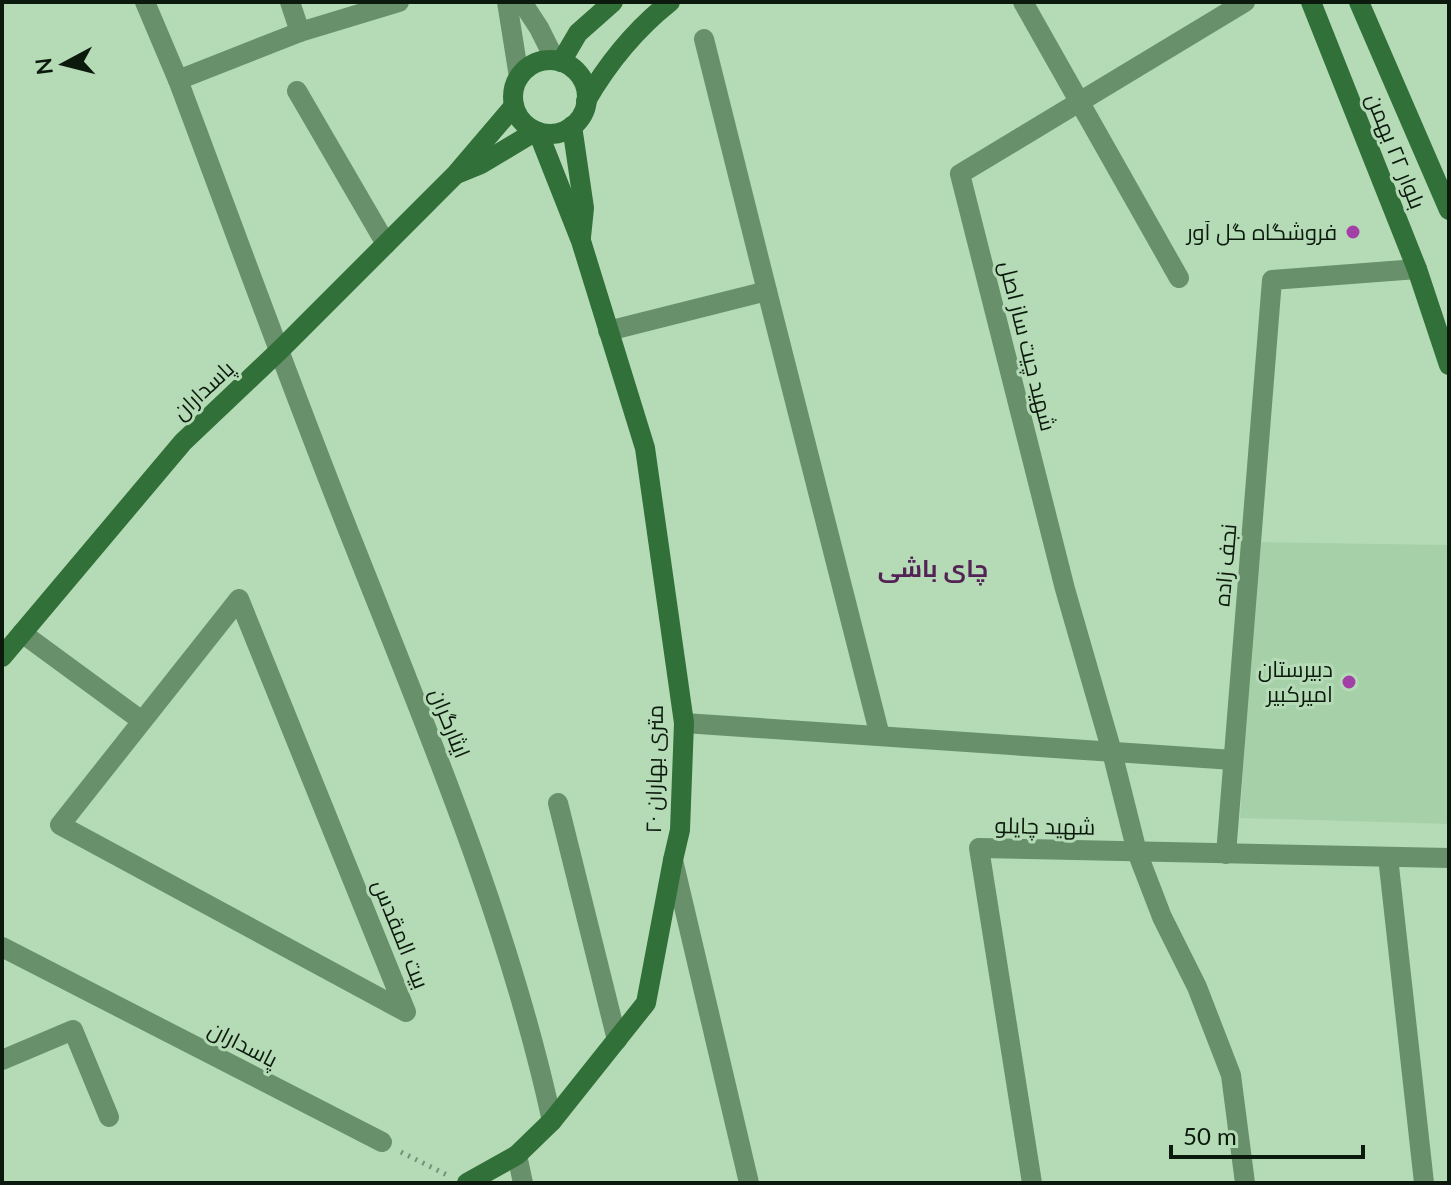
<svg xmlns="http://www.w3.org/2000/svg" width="1451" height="1185" font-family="Lato,Cairo,sans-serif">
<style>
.built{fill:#a6d1a8}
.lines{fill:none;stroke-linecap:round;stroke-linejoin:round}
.path{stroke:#749175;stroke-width:5;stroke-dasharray:2 6;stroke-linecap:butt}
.street{stroke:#68906b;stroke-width:20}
.secondary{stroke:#327039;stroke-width:20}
.poi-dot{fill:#a340a7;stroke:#b5dbb6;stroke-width:3}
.labels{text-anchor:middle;stroke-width:6;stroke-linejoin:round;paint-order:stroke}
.street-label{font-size:22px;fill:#0c1a0d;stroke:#b5dbb6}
.poi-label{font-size:22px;fill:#0c1a0d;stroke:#b5dbb6;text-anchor:end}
.neighbourhood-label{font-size:24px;font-weight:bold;fill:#532355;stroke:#b5dbb6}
</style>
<rect width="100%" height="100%" fill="#b5dbb6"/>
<polygon class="built" points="1257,542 1449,545 1449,824 1240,818"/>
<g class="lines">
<polyline class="path" points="401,1152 449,1176"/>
<g class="street">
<polyline points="145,2 178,80 300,32"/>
<polyline points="290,2 300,32 399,2"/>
<polyline points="507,2 519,77"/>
<polyline points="522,2 539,28 555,60"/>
<polyline points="1023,2 1179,278"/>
<polyline points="1245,2 960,174 1065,589 1112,752 1137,852 1162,917 1197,987 1231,1075 1245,1183"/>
<polyline points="704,39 767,291"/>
<path d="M178,80C237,237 294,395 356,550C430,737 509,924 552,1121"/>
<polyline points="297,91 386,244"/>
<polyline points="608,331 767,291 880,736"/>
<polygon points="239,599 406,1012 60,825"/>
<polyline points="22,633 142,721"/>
<polyline points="684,723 1233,760"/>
<polyline points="558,803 617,1040"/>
<polyline points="1226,854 1272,280 1417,269"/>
<polyline points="1388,857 1424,1183"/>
<polyline points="673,860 749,1183"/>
<polyline points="2,947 382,1142"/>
<polyline points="2,1060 73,1030 109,1117"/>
<polyline points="517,1155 523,1183"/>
<polyline points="1032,1183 979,848 1449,858"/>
</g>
<g class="secondary">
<polyline points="1311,2 1417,269 1449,365"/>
<polyline points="1359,2 1449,210"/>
<circle cx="550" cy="97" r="37"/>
<polyline points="561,62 578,33 613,2"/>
<path d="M586,101C608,63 636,29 670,2"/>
<polyline points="572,126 584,208 581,237"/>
<polyline points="459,173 481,164 536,131"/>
<polyline points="2,657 183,442 280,350 456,174 514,106"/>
<polyline points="467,1183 517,1155 552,1121 646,1003 673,860 680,830 684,723 645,448 581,241 538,132"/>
</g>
</g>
<g class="poi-dot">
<circle cx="1353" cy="232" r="8"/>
<circle cx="1349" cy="682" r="8"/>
</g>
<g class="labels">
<g class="street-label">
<text transform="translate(1396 151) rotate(68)" y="8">بلوار ۲۲ بهمن</text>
<text transform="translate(1028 346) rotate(76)" y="8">شهید چیت ساز اصل</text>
<text transform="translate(203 390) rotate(-43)" y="8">پاسداران</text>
<text transform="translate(1225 565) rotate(-85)" y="8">نجف زاده</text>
<text transform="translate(450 723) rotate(68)" y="8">ایثارگران</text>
<text transform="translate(654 769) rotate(-89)" y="8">۲۰ متری بهاران</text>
<text transform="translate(1045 826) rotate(1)" y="8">شهید چایلو</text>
<text transform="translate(401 934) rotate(68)" y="8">بیت المقدس</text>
<text transform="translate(243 1044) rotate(27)" y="8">پاسداران</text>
</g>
<g class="poi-label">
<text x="1337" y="240">فروشگاه گل آور</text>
<text x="1333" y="677">دبیرستان<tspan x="1333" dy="25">امیرکبیر</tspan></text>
</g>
<g class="neighbourhood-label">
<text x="933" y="577">چای باشی</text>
</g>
</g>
<rect width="1451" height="1185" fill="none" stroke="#0c1a0d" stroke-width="8"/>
<g transform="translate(64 64) rotate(263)" stroke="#b5dbb6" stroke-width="6" paint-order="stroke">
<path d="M0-6L14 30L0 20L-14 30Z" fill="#0c1a0d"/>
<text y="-12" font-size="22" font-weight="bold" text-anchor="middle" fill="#0c1a0d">N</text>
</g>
<path d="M1171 1145v12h192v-12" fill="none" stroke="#0c1a0d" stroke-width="4"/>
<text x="1183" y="1145" font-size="24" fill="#0c1a0d" stroke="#b5dbb6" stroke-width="6" paint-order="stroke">50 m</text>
</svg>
